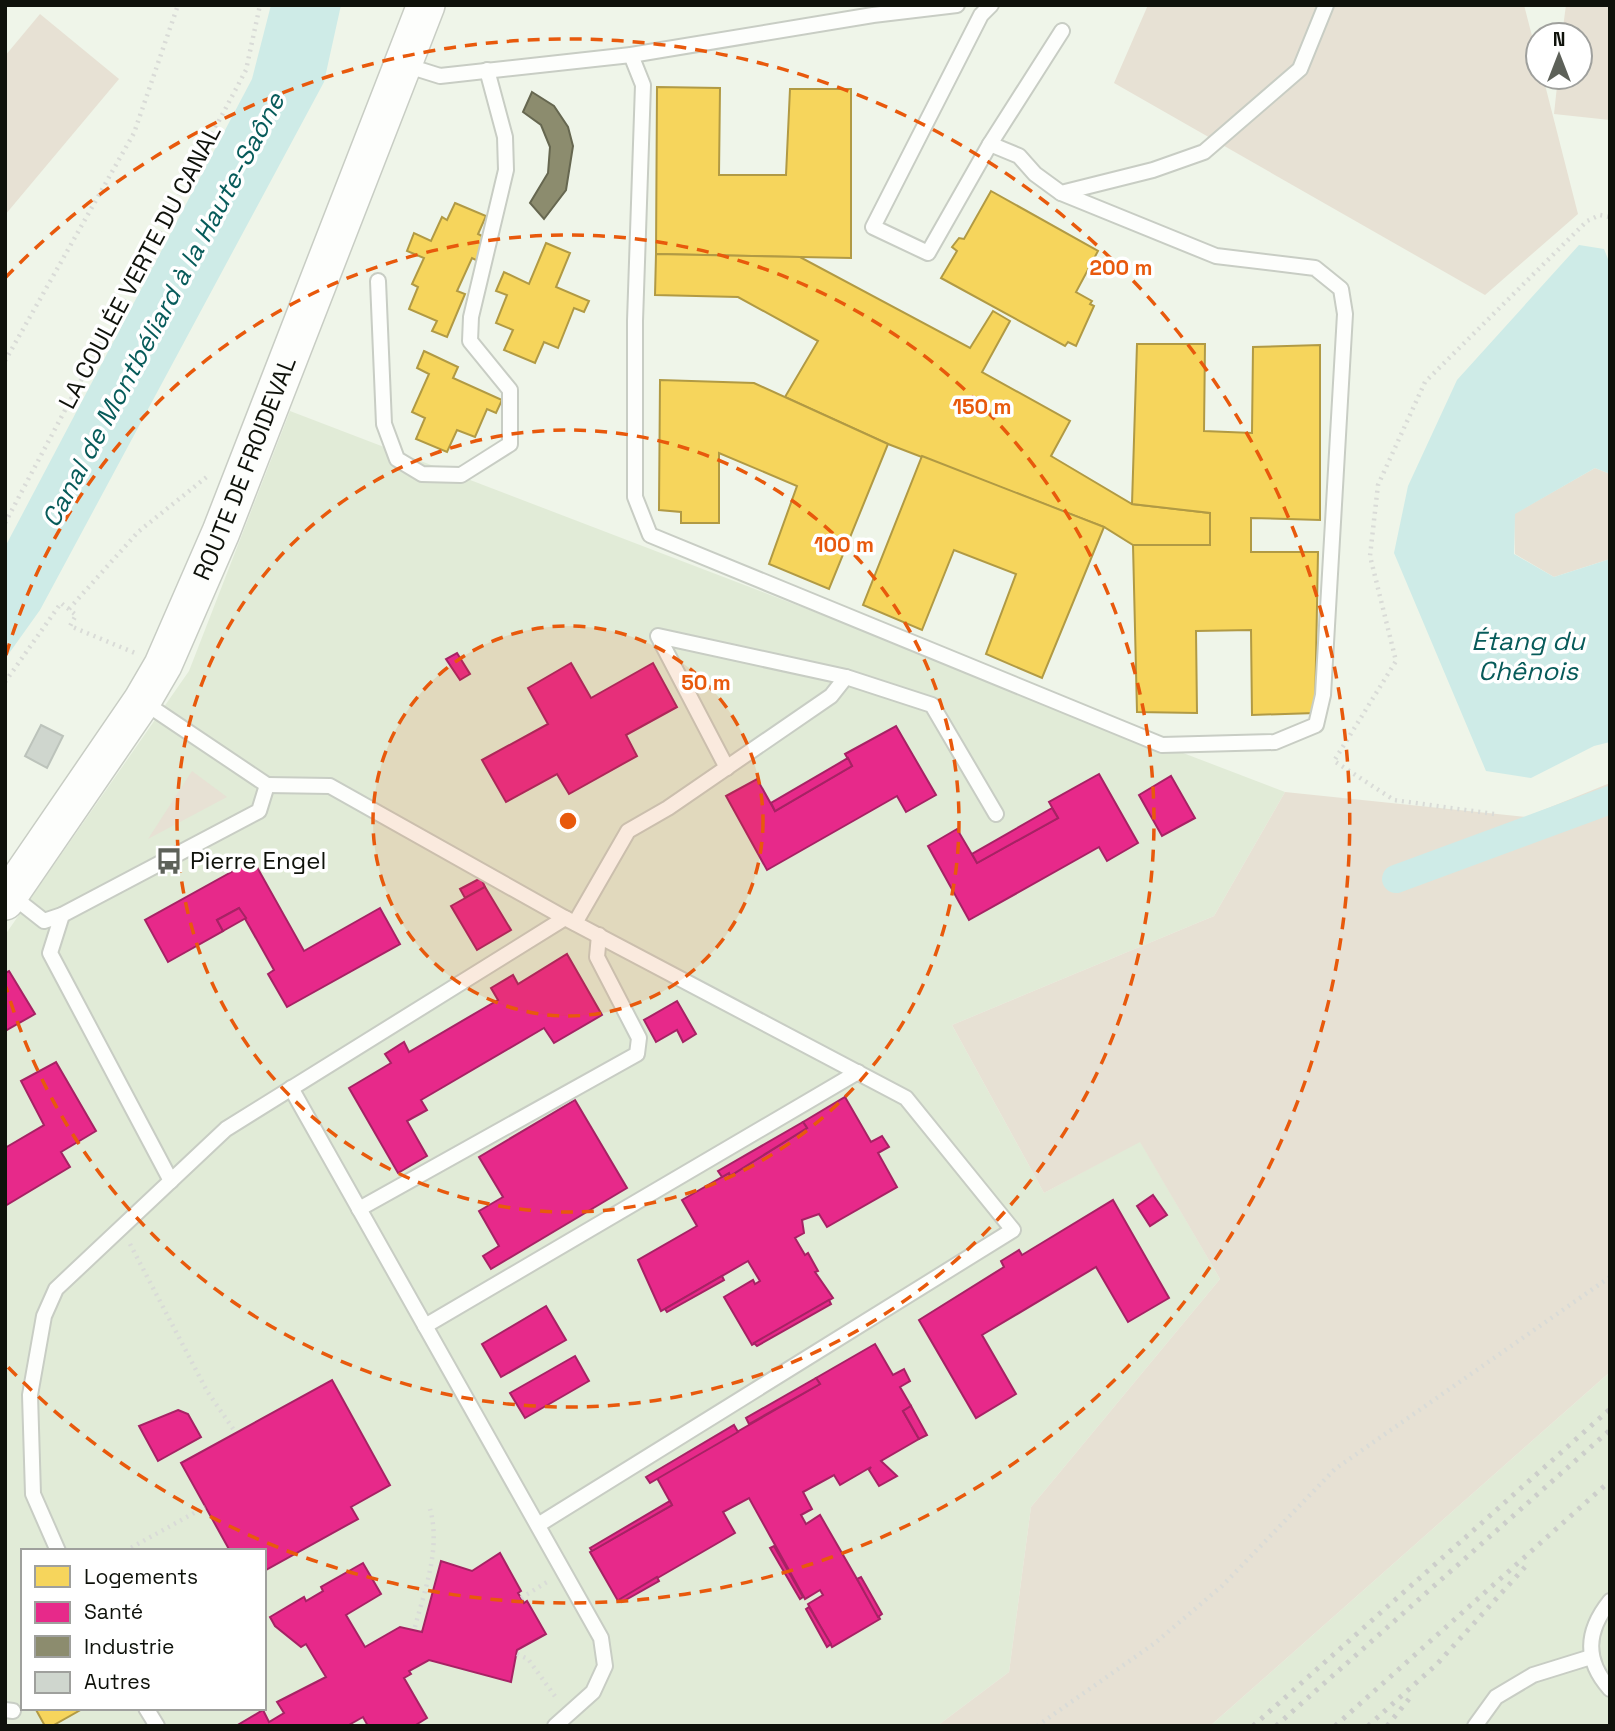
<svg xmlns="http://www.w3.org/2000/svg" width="1615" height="1731" font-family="'Space Grotesk',sans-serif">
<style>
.built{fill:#e1ebd7;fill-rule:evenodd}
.green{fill:#e7e1d4}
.water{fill:#ceebe7}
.homes{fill:#f6d55c;stroke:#b19a44;stroke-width:2}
.health{fill:#e7298a;stroke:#a62264;stroke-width:2}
.industry{fill:#8c8c6e;stroke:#666750;stroke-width:2}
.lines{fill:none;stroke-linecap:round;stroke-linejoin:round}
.canal{stroke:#ceebe7;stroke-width:28}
.building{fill:#cfd6ce;stroke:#bcc3bb;stroke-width:2}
.service-casing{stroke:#c8cdc4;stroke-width:18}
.tertiary-casing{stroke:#c8cdc4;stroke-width:40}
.path{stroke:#d9dbd7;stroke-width:4.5;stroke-dasharray:2 5;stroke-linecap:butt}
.service{stroke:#fdfefc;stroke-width:14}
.tertiary{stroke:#fdfefc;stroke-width:37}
.rail{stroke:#ccceca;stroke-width:5;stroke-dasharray:3.5 7;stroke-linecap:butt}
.ring{fill:none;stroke:#e8590c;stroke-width:3.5;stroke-dasharray:12 9}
.labels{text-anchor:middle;stroke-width:7;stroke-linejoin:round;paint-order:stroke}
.street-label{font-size:24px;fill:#0f120b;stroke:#fff}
.poi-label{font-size:24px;fill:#0f120b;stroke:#fff;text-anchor:start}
.water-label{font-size:26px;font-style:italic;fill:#075b5a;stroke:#fff}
.centre{fill:#e8590c;stroke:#fff;stroke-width:3.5}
.ring-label{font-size:21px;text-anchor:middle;font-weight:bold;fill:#e8590c;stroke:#fff;stroke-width:7;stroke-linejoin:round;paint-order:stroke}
</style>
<rect width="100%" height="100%" fill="#eff5e9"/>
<g class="built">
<path d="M290,411L1285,792L1214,916L952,1025L1044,1193L1140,1141L1220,1279L1031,1507L1009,1672L937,1726H5V935L189,671ZM23,1551H264V1708H23Z"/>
<polygon points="1610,1372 1610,1726 1210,1726"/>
</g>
<g class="green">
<polygon points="1148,5 1524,5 1538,59 1538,77 1543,77 1578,214 1485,295 1114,83"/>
<polygon points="1566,5 1610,5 1610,120 1554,114 1558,77 1580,77 1580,35 1562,35"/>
<polygon points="40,14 119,79 5,215 5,56"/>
<polygon points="1595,468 1610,474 1610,559 1554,577 1515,554 1514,514"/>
<polygon points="192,771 227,797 148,839"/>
<polygon points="1610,783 1610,1372 1210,1726 937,1726 1009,1672 1031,1507 1220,1279 1140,1142 1044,1193 952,1025 1214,916 1285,792 1526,817"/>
</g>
<g class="water">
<polygon points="271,5 341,5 324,82 40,610 5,659 5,547 252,79"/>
<polygon points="1579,245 1604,249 1610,264 1610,474 1595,468 1515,514 1514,554 1554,577 1610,559 1610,742 1594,746 1531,778 1486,771 1394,553 1408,486 1457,380"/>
</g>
<g class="homes">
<polygon points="657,87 720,88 719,175 786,175 790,89 851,89 851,258 656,254"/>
<polygon points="991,191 1098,251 1076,292 1092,301 1090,304 1094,306 1076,346 1068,342 1065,346 941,278 957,251 952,247 959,238 964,239"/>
<polygon points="455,203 486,216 478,234 488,239 478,261 472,258 457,291 465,294 447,337 432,331 437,321 409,309 418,287 412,284 424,258 407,251 414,233 431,241 442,217 447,220"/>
<polygon points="546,243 570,253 556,287 589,301 584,312 574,308 558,348 544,342 535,363 504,350 513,330 496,323 507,295 496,291 504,272 529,284"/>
<polygon points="656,254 800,257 970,348 993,311 1010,321 982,372 1070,421 1051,456 1132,504 1210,513 1210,545 1133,545 1104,527 888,444 785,397 818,341 738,297 655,295"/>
<polygon points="1137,344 1205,344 1204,431 1252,433 1253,347 1320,345 1320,520 1251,518 1251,552 1318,552 1315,713 1252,715 1251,630 1196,631 1197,713 1137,712 1133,545 1210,545 1210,513 1132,504"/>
<polygon points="424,351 458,367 453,378 502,400 496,413 487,409 475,437 457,430 447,452 416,439 425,418 412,412 429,374 417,368"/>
<polygon points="660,380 754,383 888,444 829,589 769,564 797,486 719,453 719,523 681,523 681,512 659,510"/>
<polygon points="922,456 1104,527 1042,678 986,654 1016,574 954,550 922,630 863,605"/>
<polygon points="35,1708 84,1708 52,1726 45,1726"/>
</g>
<g class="health">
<polygon points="457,653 470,674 460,680 446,659"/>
<polygon points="571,663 591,698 653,663 677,707 626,735 637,756 569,794 557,774 506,802 482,760 548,724 528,688"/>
<polygon points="896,726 936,795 906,812 897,796 767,870 726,796 757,779 775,811 852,766 845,754"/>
<polygon points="848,758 852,766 775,811 771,803"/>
<polygon points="1099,774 1138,843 1107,861 1099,847 969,920 928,846 957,829 977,863 1058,818 1049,802"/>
<polygon points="1171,776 1195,818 1162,836 1139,795"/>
<polygon points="1052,808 1058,818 977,863 972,854"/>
<polygon points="253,860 304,951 380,908 400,944 287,1007 268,974 274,970 239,908 217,920 223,931 168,962 145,920"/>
<polygon points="481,878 485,887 465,898 460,889"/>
<polygon points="485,887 511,930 477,950 451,906"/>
<polygon points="239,908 246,918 223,931 217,920"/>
<polygon points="567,954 602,1015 554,1043 544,1028 421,1100 427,1110 407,1121 427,1156 398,1173 349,1088 391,1063 385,1054 404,1042 409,1052 498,1000 491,988 513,975 518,984"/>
<polygon points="9,971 35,1014 5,1031 5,973"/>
<polygon points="677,1001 696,1034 683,1042 677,1030 656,1042 644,1020"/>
<polygon points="56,1062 96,1131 61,1152 70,1167 5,1206 5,1148 44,1125 21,1081"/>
<polygon points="845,1097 871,1142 882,1136 889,1147 878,1153 897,1187 827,1227 819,1214 802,1220 804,1233 795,1238 805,1255 808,1253 818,1271 815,1272 833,1298 752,1345 724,1297 753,1280 755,1284 760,1281 748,1261 661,1311 638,1260 697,1226 682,1200 729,1173 730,1176 807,1128 803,1122"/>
<polygon points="575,1100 627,1188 491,1269 483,1256 499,1246 479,1211 503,1197 479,1157"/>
<polygon points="803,1122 807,1128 730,1176 729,1173 722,1177 718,1171"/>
<polygon points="1153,1195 1167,1215 1150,1226 1137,1206"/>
<polygon points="1113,1200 1169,1298 1128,1322 1096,1267 982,1335 1016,1394 976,1418 919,1320 1004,1267 1001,1261 1019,1250 1022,1255"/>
<polygon points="722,1276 724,1280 667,1312 665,1309"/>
<polygon points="829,1300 831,1304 757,1346 754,1343"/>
<polygon points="546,1306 566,1340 501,1377 482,1344"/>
<polygon points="875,1344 893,1375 904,1369 910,1381 900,1387 911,1406 903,1411 919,1439 881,1461 897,1476 879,1486 869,1470 871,1467 840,1485 834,1475 803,1492 812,1509 801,1515 806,1524 820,1515 880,1619 832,1647 808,1604 823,1595 820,1590 805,1599 749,1498 723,1512 735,1533 618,1601 590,1552 672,1505 657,1478 820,1384 816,1378"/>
<polygon points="575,1356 589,1381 525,1418 510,1393"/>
<polygon points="816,1378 820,1384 749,1424 746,1418"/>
<polygon points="332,1380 390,1485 351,1507 358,1519 264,1571 264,1551 230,1551 181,1463"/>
<polygon points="911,1406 927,1435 919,1439 903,1411"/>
<polygon points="178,1410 188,1414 201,1437 158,1461 139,1426"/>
<polygon points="734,1425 738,1432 650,1483 646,1477"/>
<polygon points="670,1501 672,1505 592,1551 590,1548"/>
<polygon points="774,1546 803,1597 800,1599 770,1548"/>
<polygon points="500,1553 521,1591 518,1593 524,1603 527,1601 546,1634 517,1650 511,1682 429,1660 409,1671 411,1674 404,1678 427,1718 414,1726 368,1726 363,1717 347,1726 236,1726 263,1710 269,1722 284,1713 277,1702 326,1677 306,1644 301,1647 275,1626 270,1617 304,1597 306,1601 323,1591 321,1587 363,1563 381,1594 346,1615 365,1647 400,1627 422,1632 441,1561 472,1571"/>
<polygon points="657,1577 659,1581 622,1602 620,1599"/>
<polygon points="861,1577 882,1614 878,1617 857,1579"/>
<polygon points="809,1607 831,1644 827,1647 806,1609"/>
</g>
<polygon class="industry" points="532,92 554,106 568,127 573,146 566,190 544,219 530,203 548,173 550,147 541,125 523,112"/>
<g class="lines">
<polyline class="canal" points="1396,879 1610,800"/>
</g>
<polygon class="building" points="41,725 63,736 47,768 25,756"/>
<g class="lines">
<defs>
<g id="service">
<polyline points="991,5 981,15 873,227 928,253 990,144 1062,31"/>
<polyline points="631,55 643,85 635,321 635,497 650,535 1162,745 1275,742 1316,725 1323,695 1345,314 1341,289 1315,268 1216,256 1061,193"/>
<polyline points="405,65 440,76 631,55 873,15 957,5"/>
<polyline points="990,144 1019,156 1035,174 1061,193 1153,170 1204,152 1300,69 1326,5"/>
<polyline points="378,281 384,424 397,459 422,474 461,475 510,444 510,390 470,341 471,317 506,170 505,137 487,70"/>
<polyline points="727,768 658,636 846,677"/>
<polyline points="267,785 330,786 565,918 906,1098 1013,1230 538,1525"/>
<polyline points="11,895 44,921 62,915 259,811 267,785 142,701"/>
<polyline points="62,915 50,953 171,1181"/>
<polyline points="575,923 628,831 668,808 831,696 846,677 932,705 996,814"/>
<polyline points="291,1088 601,1638 605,1666 593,1692 555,1726"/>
<polyline points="359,1209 637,1054 639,1038 597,957 599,935"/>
<polyline points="425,1326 858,1072"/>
<polyline points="58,1551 33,1494 30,1395 44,1316 56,1289 226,1129 565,918"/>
<path d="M1610,1601C1586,1631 1584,1660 1610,1689"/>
<polyline points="146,1708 157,1726"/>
<polyline points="5,1710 13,1711"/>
<polyline points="1475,1726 1496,1697 1533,1675 1591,1657"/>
</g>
<g id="tertiary">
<path id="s1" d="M5,901L142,701L163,665L221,532L426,5"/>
</g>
</defs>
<use href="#service" class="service-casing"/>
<use href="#tertiary" class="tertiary-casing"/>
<g class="path">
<polyline points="5,361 134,133 178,5"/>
<polyline points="5,523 246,70 260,5"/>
<polyline points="69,609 138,532 209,475"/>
<polyline points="5,682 61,603 76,615 70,626 135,653"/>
<polyline points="1494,814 1394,800 1334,761 1396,661 1370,556 1378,485 1425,382 1587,221 1600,215 1610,217"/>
<polyline points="130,1244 207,1391 236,1433"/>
<polyline points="125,1551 205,1507"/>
<polyline points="521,1598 547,1582"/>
<path d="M415,1627C425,1589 441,1548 430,1509"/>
<polyline points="517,1654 528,1659 557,1699"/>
<polyline points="1037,1726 1155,1643 1222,1586 1335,1469 1610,1277"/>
</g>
<use href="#service" class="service"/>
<use href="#tertiary" class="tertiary"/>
<g class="rail">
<polyline points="1253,1726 1610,1409"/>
<polyline points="1276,1726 1610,1430"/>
<polyline points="1335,1726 1610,1481"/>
<polyline points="1368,1726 1437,1664 1525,1567"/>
<polyline points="1387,1726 1409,1699"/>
</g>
</g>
<circle cx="568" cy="821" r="195" fill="#e8590c" fill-opacity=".12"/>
<g class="ring">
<circle cx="568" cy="821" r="195"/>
<circle cx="568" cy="821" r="391"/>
<path d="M6 655A586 586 0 1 1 6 987"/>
<path d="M5 278A782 782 0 1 1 5 1364"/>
</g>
<defs>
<symbol id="bus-bare" viewBox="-9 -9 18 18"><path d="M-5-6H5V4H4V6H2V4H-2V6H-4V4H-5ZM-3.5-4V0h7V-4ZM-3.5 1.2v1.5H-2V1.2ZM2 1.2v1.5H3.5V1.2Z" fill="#5d6159" stroke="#fff" stroke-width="2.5" paint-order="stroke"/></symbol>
</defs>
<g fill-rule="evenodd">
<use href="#bus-bare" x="150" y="842" width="38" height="38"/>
</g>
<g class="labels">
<g class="street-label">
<text transform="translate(140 267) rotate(-62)" y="8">LA COULÉE VERTE DU CANAL</text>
<text dy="8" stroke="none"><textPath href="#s1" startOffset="497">ROUTE DE FROIDEVAL</textPath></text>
</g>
<g class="poi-label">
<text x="190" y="869">Pierre Engel</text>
</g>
<g class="water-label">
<text transform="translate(163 310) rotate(-62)" y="9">Canal de Montbéliard à la Haute-Saône</text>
<text x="1528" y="650">Étang du<tspan x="1528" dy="30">Chênois</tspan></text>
</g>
</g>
<circle cx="568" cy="821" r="10" class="centre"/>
<g class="ring-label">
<text x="1121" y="275">200 m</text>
<text x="982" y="414">150 m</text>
<text x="844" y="552">100 m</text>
<text x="706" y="690">50 m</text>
</g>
<rect width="1615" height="1731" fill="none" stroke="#0f120b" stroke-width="14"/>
<rect x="21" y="1549" width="245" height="161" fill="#ffffff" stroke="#9fa09d" stroke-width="2"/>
<rect x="35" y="1566" width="35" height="21" fill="#f6d55c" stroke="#9fa09d" stroke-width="2"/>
<text x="84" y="1584" font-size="21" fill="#0f120b">Logements</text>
<rect x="35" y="1602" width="35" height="21" fill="#e7298a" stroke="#9fa09d" stroke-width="2"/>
<text x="84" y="1619" font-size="21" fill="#0f120b">Santé</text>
<rect x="35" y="1636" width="35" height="21" fill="#8c8c6e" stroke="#9fa09d" stroke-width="2"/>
<text x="84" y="1654" font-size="21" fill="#0f120b">Industrie</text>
<rect x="35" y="1672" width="35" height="21" fill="#cfd6ce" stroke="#9fa09d" stroke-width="2"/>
<text x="84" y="1689" font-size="21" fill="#0f120b">Autres</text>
<g transform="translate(1559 56)"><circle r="33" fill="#ffffff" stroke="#9fa09d" stroke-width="2"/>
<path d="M0-5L12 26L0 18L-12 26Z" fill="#5d6159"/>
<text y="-10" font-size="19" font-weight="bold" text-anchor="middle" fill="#0f120b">N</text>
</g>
</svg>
